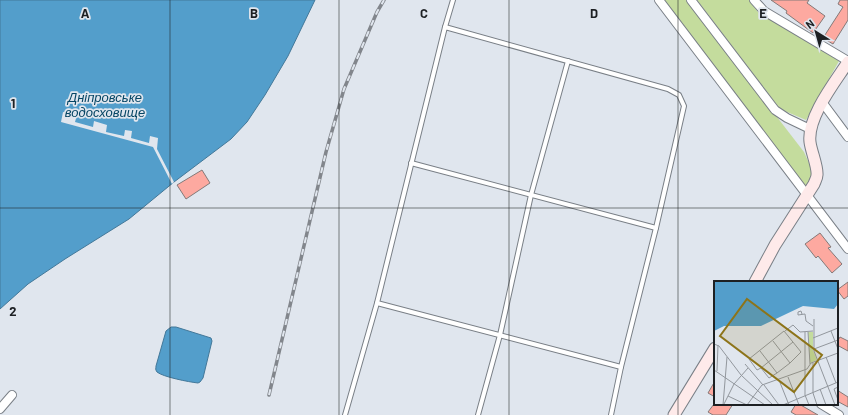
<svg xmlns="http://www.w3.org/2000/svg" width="848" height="415" font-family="Barlow,sans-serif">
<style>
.green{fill:#c4dc9d}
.water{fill:#539ecb;stroke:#437899}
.pier{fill:#e0e6ee}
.building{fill:#fda9a0;stroke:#847a79}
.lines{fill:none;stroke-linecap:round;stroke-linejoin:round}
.lane-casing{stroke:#797f86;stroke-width:6}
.street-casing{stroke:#797f86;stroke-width:10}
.secondary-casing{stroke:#797f86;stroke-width:13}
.lane{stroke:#fff;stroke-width:4}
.street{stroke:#fff;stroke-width:8}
.secondary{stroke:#feeaea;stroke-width:11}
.rail-casing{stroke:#82868c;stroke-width:3.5}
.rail{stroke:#e0e6ee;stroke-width:2;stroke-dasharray:6;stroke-linecap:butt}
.grid{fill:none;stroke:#1d2023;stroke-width:1;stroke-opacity:0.55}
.labels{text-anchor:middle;stroke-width:3.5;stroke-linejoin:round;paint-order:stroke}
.water-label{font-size:13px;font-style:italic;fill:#054564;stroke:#e0e6ee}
.inset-road{fill:none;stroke:#92979d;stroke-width:1}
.view{fill:#8d7419;fill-opacity:0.15;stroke:#8d7419;stroke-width:2}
.inset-edge{fill:none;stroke:#1d2023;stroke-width:2}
.grid-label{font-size:13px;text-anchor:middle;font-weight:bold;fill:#1d2023;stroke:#e0e6ee;stroke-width:3.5;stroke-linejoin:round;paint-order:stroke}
</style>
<rect width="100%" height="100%" fill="#e0e6ee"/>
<g class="green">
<polygon points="663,0 687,0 804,152 814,174 806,191"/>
<polygon points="697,0 749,0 758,12 839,61 806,120 780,109"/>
</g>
<g class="water">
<polygon points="0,0 315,0 288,56 265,95 247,122 231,139 174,182 129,219 65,259 28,284 0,309"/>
<path d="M171,327H176L211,338L212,341L203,378L200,382L198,383C189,382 163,377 157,372C155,369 156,369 156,366L166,331Z"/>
</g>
<polygon class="pier" points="63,112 77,115 75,122 93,127 94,121 107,125 106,132 124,136 125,130 132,131 131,138 149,143 150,136 158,138 157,149 174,182 172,184 153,147 61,122"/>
<g class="building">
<polygon points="771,0 809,0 807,3 825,16 813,33 786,13 787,11"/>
<polygon points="840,0 848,0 848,20 833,44 823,38 843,7 838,4"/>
<polygon points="202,170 210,183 186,199 177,185"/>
<polygon points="820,233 831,247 828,248 842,264 832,273 818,256 816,258 805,244"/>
<polygon points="848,282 848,296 844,299 837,290"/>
<polygon points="840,337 848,341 848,351 837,345 837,342"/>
<polygon points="715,381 715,397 708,393"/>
<polygon points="837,390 848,397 848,407 837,401"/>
<polygon points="714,404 733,404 726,415 713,415 708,412"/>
<polygon points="796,404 799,404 818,415 796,415 791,412"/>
</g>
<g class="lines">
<defs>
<g id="lane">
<polyline points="445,27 453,0"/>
<polyline points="411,163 656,228"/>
<polyline points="377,303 621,367"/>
<polyline points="345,415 377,303 445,27 668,89 679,95 684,106 656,228 621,367 611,415"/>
<polyline points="478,415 500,335 531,195 568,61"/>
</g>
<g id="street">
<polyline points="659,0 848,249"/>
<polyline points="691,0 775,110 787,118 810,129"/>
<polyline points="754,0 764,11 848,61"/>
<polyline points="822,102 848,137"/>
<polyline points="821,404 839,415"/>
<polyline points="0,409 12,395"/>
</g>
<g id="secondary">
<path d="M755,282L775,245L814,184C815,181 817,178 817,175C818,167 811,151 810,142C807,117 835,82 848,62"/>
<polyline points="674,415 715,348"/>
</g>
</defs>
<use href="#lane" class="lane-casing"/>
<use href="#street" class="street-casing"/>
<use href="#secondary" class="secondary-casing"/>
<use href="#lane" class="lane"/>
<use href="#street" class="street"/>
<use href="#secondary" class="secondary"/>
<defs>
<polyline id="rail" points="269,395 326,152 344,89 377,12 384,0"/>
</defs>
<use href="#rail" class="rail-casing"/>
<use href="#rail" class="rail"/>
</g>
<path class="grid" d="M170,0V415M339,0V415M509,0V415M678,0V415M0,208H848"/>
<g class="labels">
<g class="water-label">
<text x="105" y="102">Дніпровське<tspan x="105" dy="15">водосховище</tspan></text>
</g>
</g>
<g transform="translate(714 281)">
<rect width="124" height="124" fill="#e0e6ee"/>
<path d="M94,51H99V69L103,79L96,82Z" fill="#c4dc9d"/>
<path d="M0,0H124V23L120,28L89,25L47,45H10L0,50Z" fill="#539ecb"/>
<path class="inset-road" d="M88,33L87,30L84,31V34L91,33L92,40L99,45M100,38V70L121,124M71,50L79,44L86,51L99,50M117,50L124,68M91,51V114L95,124M94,51L96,83M99,57L124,47M59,60L76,82M0,63L5,65L27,94L59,124M100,68L124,59M46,70L63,92L76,82L87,71L70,50L35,78L43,89L47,87L55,97L63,92M112,76L122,102M99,82V112L103,124M31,83L49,104M47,87L79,61M0,89L51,124M3,90L4,64M74,96L85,124M65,99L75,124M50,104L65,124M124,106L120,108L124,119M106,108L112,124M14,115L33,124M10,123L20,103L34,87M9,124L13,76M33,124L48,104L93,88L97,82L124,72M69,124L124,101"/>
<path class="view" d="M33,18L108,74L80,111L6,55Z"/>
<rect width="124" height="124" class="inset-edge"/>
</g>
<g class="grid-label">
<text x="85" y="18">A</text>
<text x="254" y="18">B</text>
<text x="424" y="18">C</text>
<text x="594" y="18">D</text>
<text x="763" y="18">E</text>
<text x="13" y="108">1</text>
<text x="13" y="316">2</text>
</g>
<g transform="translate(816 32) rotate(323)" stroke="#e0e6ee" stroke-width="3" paint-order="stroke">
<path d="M0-3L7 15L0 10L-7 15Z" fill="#1d2023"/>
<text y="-6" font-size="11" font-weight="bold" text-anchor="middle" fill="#1d2023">N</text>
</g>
</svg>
